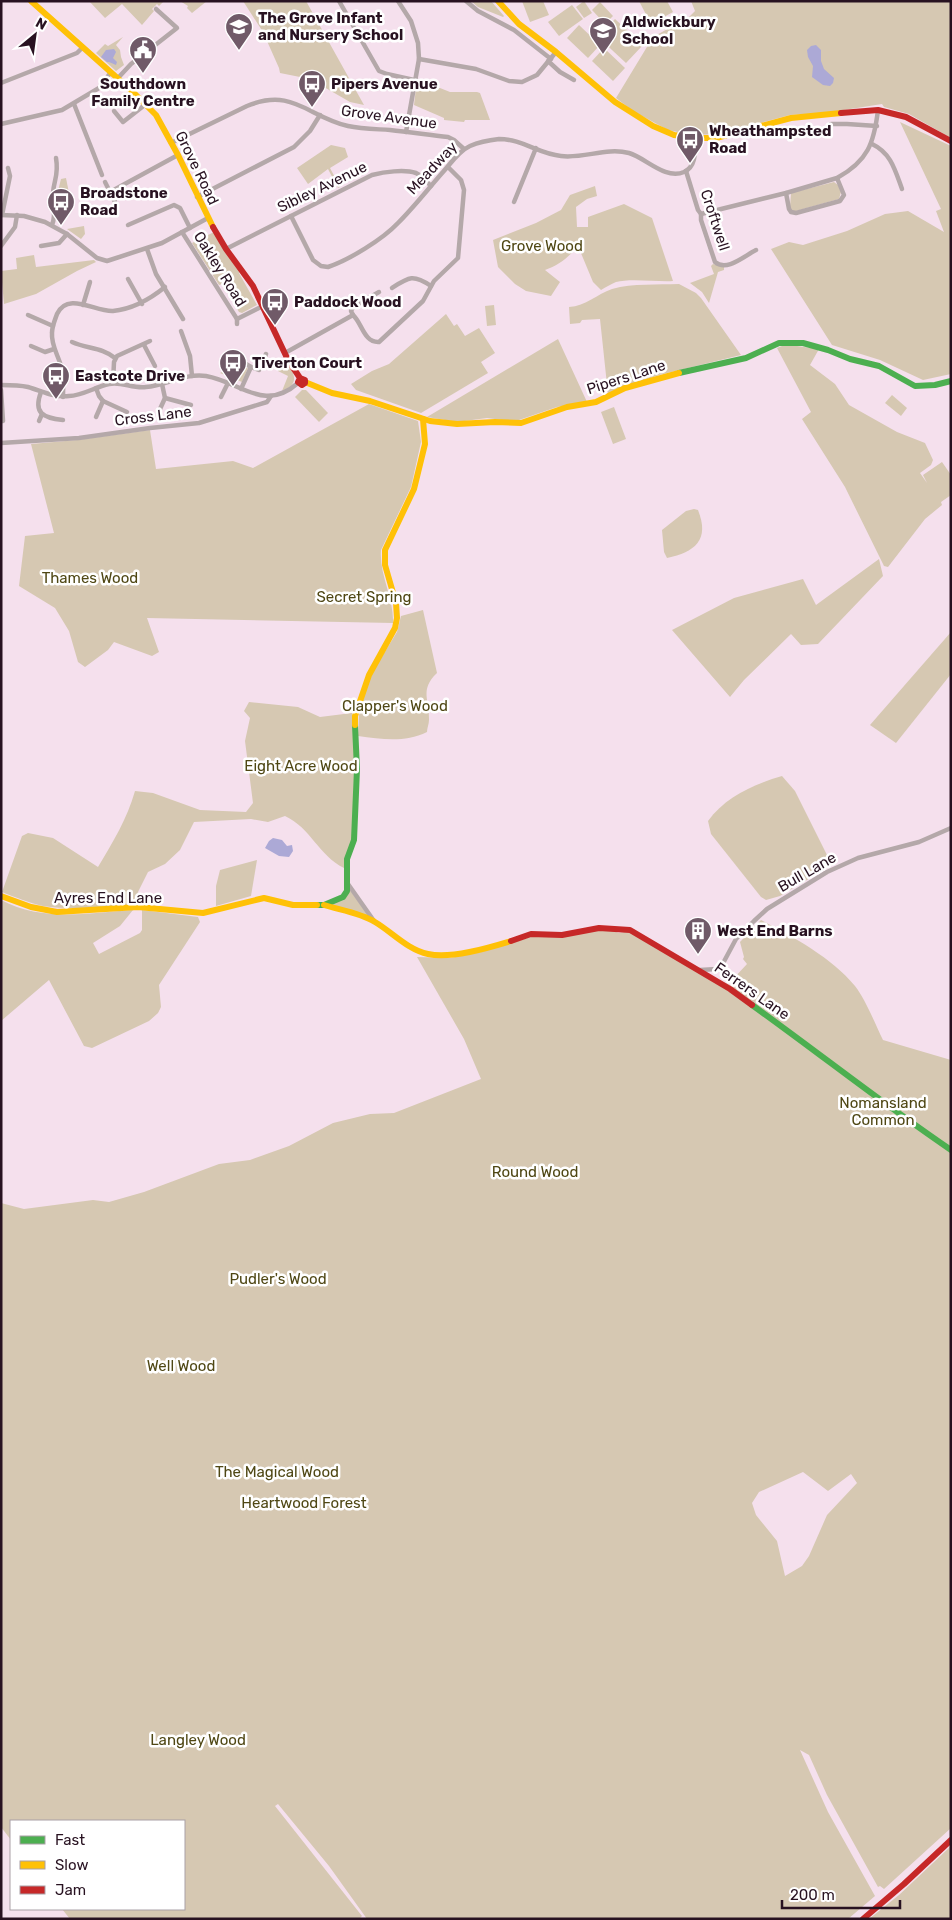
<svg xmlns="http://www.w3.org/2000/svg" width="952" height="1920" font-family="Rubik,sans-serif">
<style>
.green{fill:#d6c8b2;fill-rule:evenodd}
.water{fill:#aca9d6}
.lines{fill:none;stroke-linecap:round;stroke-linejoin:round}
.street{stroke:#b4a8a9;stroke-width:4.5}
.fast{stroke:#4caf50;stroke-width:6}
.slow{stroke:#ffc107;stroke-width:6}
.jam{stroke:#c62828;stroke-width:6}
.labels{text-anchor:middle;stroke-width:5;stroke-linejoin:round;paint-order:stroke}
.poi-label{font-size:15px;font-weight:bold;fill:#281221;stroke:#fff;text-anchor:start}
.street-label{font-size:15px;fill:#281221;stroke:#fff}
.park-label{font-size:15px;fill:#4f4714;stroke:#fff}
</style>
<rect width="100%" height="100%" fill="#f5e0ed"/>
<g class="green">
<polygon points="89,1 164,1 159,6 157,4 152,9 154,11 142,25 122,4 105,18"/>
<polygon points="180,1 207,1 192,13 187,8 188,6"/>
<polygon points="243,1 306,1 364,105 350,102 310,79 280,73 279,68 263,32"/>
<polygon points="471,1 491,1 504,16 503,17 478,7"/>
<polygon points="522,1 543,1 549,15 530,22"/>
<polygon points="584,1 592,13 584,18 576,7"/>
<polygon points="639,1 667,1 673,12 651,24"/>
<polygon points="691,1 951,1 951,138 909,114 884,107 882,104 825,113 790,115 720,134 692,135 668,130 633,111 616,98 653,37 689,17 695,11"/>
<polygon points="600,2 613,16 605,24 592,10"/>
<polygon points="572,5 583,19 559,36 548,22"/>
<polygon points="615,19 643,45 626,63 598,37"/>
<polygon points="579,25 600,45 588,58 567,38"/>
<polygon points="123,37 116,45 120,50 121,57 124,65 116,71 96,53 105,44 108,46"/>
<polygon points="604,48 625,68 613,81 592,61"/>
<polygon points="425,87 440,88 450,92 477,92 480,93 490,120 465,120 464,122 444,120 444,118 414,105 416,88 424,90"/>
<polygon points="900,122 951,146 951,374 923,380 880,360 832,345 771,249 789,242 803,245 847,231 885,214 908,211 944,232 936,211 941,209"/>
<polygon points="331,145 345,148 348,157 330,168 340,187 338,188 328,169 308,184 297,168"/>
<polygon points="66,178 69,193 57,195 61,179"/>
<polygon points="834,182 838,185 841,192 839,199 796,211 792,211 790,207 791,193"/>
<path d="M595,186L597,196L587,199L576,207L577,227H588V217L624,204L652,218L673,281C657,282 630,278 616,282C611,284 606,287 601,290L593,282L578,246C569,257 559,265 545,270L560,282L551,296L526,291L515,284L498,267L493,240L536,223L561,210L570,195Z"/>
<polygon points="84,226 85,234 81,239 67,229"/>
<polygon points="214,232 240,271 239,273 257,305 242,313 239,312 222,284 219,285 192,243"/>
<polygon points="34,255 36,267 94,260 96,262 77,271 36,294 4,304 1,271 17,269 16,258"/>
<polygon points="713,264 724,267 724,270 718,272 709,303 702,292 690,283 714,274 711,266"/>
<path d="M679,284L696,293L701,298L741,355L659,375L608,394L600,319L582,320L580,323L570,324L569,307C586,306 597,294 612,289C633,283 658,285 679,284Z"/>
<polygon points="494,305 496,325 487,326 485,306"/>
<polygon points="446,314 454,326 457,324 465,336 479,328 495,353 481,362 488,373 421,413 356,390 351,384 372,371 389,364"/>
<polygon points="558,339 587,402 557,407 519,420 510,421 487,418 457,422 427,417"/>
<polygon points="782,346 797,346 819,349 810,365 835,384 849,405 897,432 925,443 933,460 931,465 920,473 927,483 923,475 942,462 951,475 951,495 941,502 942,505 925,519 888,567 884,566 845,487 802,419 811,412 777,348"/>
<path d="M286,361C294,373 301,384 282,391L288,376L278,371L283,362Z"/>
<polygon points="235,365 248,368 242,382 220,373"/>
<polygon points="302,390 306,390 328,413 319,422 295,397"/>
<polygon points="892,395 907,408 901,416 885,403"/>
<path d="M369,404L418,421L421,442L411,487L381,550C379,575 394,597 393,623L147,618L159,652L152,656L114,642L108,650L85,667L78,662L69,631L55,608L19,586L25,536L54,533L31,444L77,440L150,430L156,469L233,461L253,468Z"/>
<polygon points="614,407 626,439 613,444 601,412"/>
<path d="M694,509L698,510C710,540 695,552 667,558L664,552L662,530L686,511Z"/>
<polygon points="879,559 883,576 818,644 801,645 791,634 744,680 730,697 672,630 734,598 803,579 816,605"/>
<path d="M423,610L437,673C419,690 430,700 429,720C429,724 427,728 427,732C404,743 382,739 358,736L359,715L369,678L397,632L401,616Z"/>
<polygon points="951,632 951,674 896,743 870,725"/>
<path d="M249,702L298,707L320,717L352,713L355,745L352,842L344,868C318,855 311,828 285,816L268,822L251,819L194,822L180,850L165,864L148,872L132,904C106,908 68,910 43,906C29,903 15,897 2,892L22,836L28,833L53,838L98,867C113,842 127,819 135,791L153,793L200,810L246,812L253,803L245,741L250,718L244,711Z"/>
<path d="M782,776L795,791L832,865L780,896L766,900L761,897L711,834L708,821C725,797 754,784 782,776Z"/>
<polygon points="257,860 251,896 216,906 216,886 220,870"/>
<polygon points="350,890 370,918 332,906 331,903"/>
<path d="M1,900C42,922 88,913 133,910L120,926L93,943L99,954L140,933L142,930V910L198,917L200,922L159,985L161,1007L158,1013L149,1021L92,1048L84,1046L49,980L1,1021Z"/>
<path d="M761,920C793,937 831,957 855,986C866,1000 875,1024 883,1040L951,1060V1828L884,1889L880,1886L878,1887L827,1795L809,1755L800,1750L828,1812L875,1896L848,1919H367L329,1866L278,1804L275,1806L362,1916L359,1919H70L62,1909H184V1821H11V1840L1,1827V1203L24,1209L93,1200L109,1202L144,1192L219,1164L250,1160L289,1146L333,1123L370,1114L394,1113L481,1079L464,1039L417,957L450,958L481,952L531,937H564L594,930H610L619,933L630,931L685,964L760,999L739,986L733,979L747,964L743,959L744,957L740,942ZM803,1472L828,1491L851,1474L857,1483L827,1515L809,1556L802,1566L785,1576L777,1541L756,1515L752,1503L759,1492Z"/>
<polygon points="951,1846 951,1919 869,1919 899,1895"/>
</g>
<g class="water">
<polygon points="816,45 821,50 821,61 824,69 834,78 833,83 830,86 823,85 812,77 813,66 808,57 807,50 811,46"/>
<polygon points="114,49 116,52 113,58 117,62 116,65 109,62 107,62 101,57 106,50"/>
<polygon points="273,838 282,840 287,846 292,845 293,851 289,857 279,856 265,848 269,841"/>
</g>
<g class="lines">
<g class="street">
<polyline points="339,1 379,71 387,74 414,80"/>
<polyline points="398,1 411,21 418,43 419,59 406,132"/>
<polyline points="466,1 478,11 514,30 551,59"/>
<polyline points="419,59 476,69 509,81 522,82 537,75 556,52"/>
<polyline points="548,61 560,72 574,80"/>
<polyline points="118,78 131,64 177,28 156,9"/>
<polyline points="1,83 77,53 83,47"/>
<polyline points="74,104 102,175"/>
<polyline points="114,111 123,122 146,104"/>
<polyline points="1,124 62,110 99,88 111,72"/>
<polyline points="831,124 847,124 877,126"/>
<path d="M171,143L247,106C293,87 308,117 348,126C362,129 376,129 390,130C410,132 429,135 448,137L454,140L464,149"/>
<path d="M872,144C891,153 895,170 902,189"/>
<path d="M686,171L698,210L701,214V220L715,262C727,272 744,256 756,250"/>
<polyline points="105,182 115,202"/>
<polyline points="110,192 178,155"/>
<polyline points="786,193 789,209 791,212 796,213 840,201 844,195 837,178"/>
<polyline points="197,197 294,147 310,131 320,115"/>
<polyline points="514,202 536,148"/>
<path d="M701,214L786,193L837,178C868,161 874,143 878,110"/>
<polyline points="1,215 24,216 45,222 67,234 97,258 107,261 162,243 208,218"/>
<polyline points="2,215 10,176 8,168"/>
<path d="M291,216L313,260L321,266L328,267C349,260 383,239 398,223C414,207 428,189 443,172C451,163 459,151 470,146C479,142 490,140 499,139C522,139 539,154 561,156C584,159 606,147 629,153C646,158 665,180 684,172C697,166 695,150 695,138"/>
<path d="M52,225C57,213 52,205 53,193C54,179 59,175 56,158"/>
<polyline points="128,225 174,205 180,208 190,228"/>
<polyline points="182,232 237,319 237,324"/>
<polyline points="1,246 15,227 17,215"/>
<polyline points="41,246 59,243 67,234"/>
<polyline points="147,249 156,274 183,319"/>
<path d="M226,249L372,175C384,172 404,169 416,173C422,176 426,181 431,186"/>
<polyline points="128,279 142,304"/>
<path d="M392,288C409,277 413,274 431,286"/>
<polyline points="83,305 90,282"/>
<polyline points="28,315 53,326"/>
<path d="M353,315C362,323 364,343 379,342L423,301L434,281L458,258L464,190L461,180L448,167"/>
<polyline points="237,319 263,306"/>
<polyline points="181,331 190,356 192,376"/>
<path d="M72,342C87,349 102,347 115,358"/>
<polyline points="144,345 155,366"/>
<polyline points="31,346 45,352 54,349"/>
<polyline points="285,353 353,315 351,311 353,307 379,292"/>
<polyline points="251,367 259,370 266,354"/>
<polyline points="113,383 114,362 117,356 150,341"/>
<path d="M1,385C10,385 19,385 28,387C42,391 54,398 69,396C82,396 95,387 109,384C121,381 133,389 146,387C167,385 185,373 206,376C241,382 264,413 298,383"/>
<polyline points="241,389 251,367 246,364"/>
<polyline points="1,390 3,421 1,421"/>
<path d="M41,392C33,413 43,418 63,420"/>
<path d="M63,397C63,387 64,376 61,366C58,355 51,345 52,333C52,326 55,320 57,314C68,291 95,312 113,311C133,309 149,300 165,287"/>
<polyline points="221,397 228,383"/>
<polyline points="165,398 191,405"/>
<polyline points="103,401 127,412"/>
<polyline points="160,409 165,398 162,384"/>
<polyline points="96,417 103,401 99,396 96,388"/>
<polyline points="39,421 42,414"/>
<polyline points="1,443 79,438 150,428 199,423 267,402 271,396"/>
<polyline points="348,884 374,921"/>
<polyline points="700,970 717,969 721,967 736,939 754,921 767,909 827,872 858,858 919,842 951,828"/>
</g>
<g class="fast">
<polyline points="679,373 746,358 779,343 803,343 828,350 850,359 879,366 915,386 935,385 951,381"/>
<polyline points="317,905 324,905 343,897 347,891 347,859 354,840 357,769 355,725"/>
<path d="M752,1005C819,1053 883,1104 951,1150"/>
</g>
<g class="slow">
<polyline points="31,1 133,92 156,115 178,155 213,227"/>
<polyline points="498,1 519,24 556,52 615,102 653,126 674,135 695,138 716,138 791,118 841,113"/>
<polyline points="305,382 332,393 370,401 430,421 457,424 495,422 521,423 567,407 596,402 625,388 679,373"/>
<polyline points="355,725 355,716 369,675 395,628 397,618 396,603 385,565 385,550 414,489 425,444 423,419"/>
<polyline points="1,896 31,907 57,912 138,907 203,913 264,898 293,905 317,905"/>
<path d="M324,905C340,910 361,913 375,922C392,932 408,950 428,954C451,959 488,948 511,941"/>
</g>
<g class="jam">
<polyline points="841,113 878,110 906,117 951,141"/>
<polyline points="213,227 226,249 253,286 288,360 300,378 305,380 305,383 302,385 298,382 300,378"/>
<polyline points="511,941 531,934 562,935 599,928 630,930 730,989 752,1005"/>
<polyline points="863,1919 904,1884 951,1840"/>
</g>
</g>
<defs>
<symbol id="school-pin" viewBox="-11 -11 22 30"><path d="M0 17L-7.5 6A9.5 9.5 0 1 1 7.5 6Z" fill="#705a68" stroke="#fff"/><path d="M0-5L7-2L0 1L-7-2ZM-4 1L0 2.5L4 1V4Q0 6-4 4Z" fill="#fff"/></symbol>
<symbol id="civic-pin" viewBox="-11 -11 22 30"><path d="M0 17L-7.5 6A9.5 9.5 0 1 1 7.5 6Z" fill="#705a68" stroke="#fff"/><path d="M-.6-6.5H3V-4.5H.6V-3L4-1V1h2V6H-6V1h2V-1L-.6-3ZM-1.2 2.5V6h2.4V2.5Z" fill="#fff"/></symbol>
<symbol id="bus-pin" viewBox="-11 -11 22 30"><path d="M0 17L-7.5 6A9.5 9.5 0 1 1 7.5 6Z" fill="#705a68" stroke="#fff"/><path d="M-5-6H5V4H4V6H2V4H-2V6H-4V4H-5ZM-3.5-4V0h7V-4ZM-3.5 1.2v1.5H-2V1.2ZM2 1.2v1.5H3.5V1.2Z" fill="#fff"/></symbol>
<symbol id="building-pin" viewBox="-11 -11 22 30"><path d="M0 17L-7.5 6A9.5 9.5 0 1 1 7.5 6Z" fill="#705a68" stroke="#fff"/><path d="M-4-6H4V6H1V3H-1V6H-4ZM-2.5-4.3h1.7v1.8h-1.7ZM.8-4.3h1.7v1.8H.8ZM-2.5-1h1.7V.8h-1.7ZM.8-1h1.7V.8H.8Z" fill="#fff"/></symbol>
</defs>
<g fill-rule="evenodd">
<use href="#school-pin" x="223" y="11" width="32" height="43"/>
<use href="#school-pin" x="587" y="15" width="32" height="43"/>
<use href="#civic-pin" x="127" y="34" width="32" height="43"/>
<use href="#bus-pin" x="296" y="68" width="32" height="43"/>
<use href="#bus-pin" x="674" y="124" width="32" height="43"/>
<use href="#bus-pin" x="45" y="186" width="32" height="43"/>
<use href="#bus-pin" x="259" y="286" width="32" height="43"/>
<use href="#bus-pin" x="217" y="347" width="32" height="43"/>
<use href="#bus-pin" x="40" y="360" width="32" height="43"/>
<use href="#building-pin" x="682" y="915" width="32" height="43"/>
</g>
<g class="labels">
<g class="poi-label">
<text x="258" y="23">The Grove Infant<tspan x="258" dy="17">and Nursery School</tspan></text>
<text x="622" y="27">Aldwickbury<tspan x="622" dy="17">School</tspan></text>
<text x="143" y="89" text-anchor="middle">Southdown<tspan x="143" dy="17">Family Centre</tspan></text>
<text x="331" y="89">Pipers Avenue</text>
<text x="709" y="136">Wheathampsted<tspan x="709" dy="17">Road</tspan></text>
<text x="80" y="198">Broadstone<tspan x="80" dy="17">Road</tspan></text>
<text x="294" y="307">Paddock Wood</text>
<text x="252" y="368">Tiverton Court</text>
<text x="75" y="381">Eastcote Drive</text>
<text x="717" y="936">West End Barns</text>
</g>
<g class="street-label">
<text transform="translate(389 117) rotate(8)" y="5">Grove Avenue</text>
<text transform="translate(197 168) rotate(64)" y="5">Grove Road</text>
<text transform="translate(432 168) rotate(-47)" y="5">Meadway</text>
<text transform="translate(322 187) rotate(-26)" y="5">Sibley Avenue</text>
<text transform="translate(715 220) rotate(72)" y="5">Croftwell</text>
<text transform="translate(220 269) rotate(58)" y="5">Oakley Road</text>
<text transform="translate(626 377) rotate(-18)" y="5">Pipers Lane</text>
<text transform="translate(153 416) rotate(-7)" y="5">Cross Lane</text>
<text transform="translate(807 872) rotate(-30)" y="5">Bull Lane</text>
<text x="108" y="903">Ayres End Lane</text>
<text transform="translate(752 991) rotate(35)" y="5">Ferrers Lane</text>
</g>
<g class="park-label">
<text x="542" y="251">Grove Wood</text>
<text x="90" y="583">Thames Wood</text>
<text x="364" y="602">Secret Spring</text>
<text x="395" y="711">Clapper's Wood</text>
<text x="301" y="771">Eight Acre Wood</text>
<text x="883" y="1108">Nomansland<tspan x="883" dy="17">Common</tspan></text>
<text x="535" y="1177">Round Wood</text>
<text x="278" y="1284">Pudler's Wood</text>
<text x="181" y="1371">Well Wood</text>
<text x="277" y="1477">The Magical Wood</text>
<text x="304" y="1508">Heartwood Forest</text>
<text x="198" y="1745">Langley Wood</text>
</g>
</g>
<rect width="952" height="1920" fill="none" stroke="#281221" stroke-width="5"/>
<rect x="10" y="1820" width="175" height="90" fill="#ffffff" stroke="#a9a0a6"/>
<rect x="20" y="1836" width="25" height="8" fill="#4caf50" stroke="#a9a0a6"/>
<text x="55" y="1845" font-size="15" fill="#281221">Fast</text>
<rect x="20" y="1861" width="25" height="8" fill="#ffc107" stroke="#a9a0a6"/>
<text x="55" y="1870" font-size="15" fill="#281221">Slow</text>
<rect x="20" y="1886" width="25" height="8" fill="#c62828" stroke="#a9a0a6"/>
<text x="55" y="1895" font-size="15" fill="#281221">Jam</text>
<g transform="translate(35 35) rotate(29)" stroke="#ffffff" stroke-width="4" paint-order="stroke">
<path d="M0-4L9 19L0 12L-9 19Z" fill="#281221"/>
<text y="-8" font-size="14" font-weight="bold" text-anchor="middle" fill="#281221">N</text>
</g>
<path d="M782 1900v8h118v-8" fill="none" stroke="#281221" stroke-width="2.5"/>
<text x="790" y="1900" font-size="15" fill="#281221" stroke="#ffffff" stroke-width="4" paint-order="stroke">200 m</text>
</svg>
